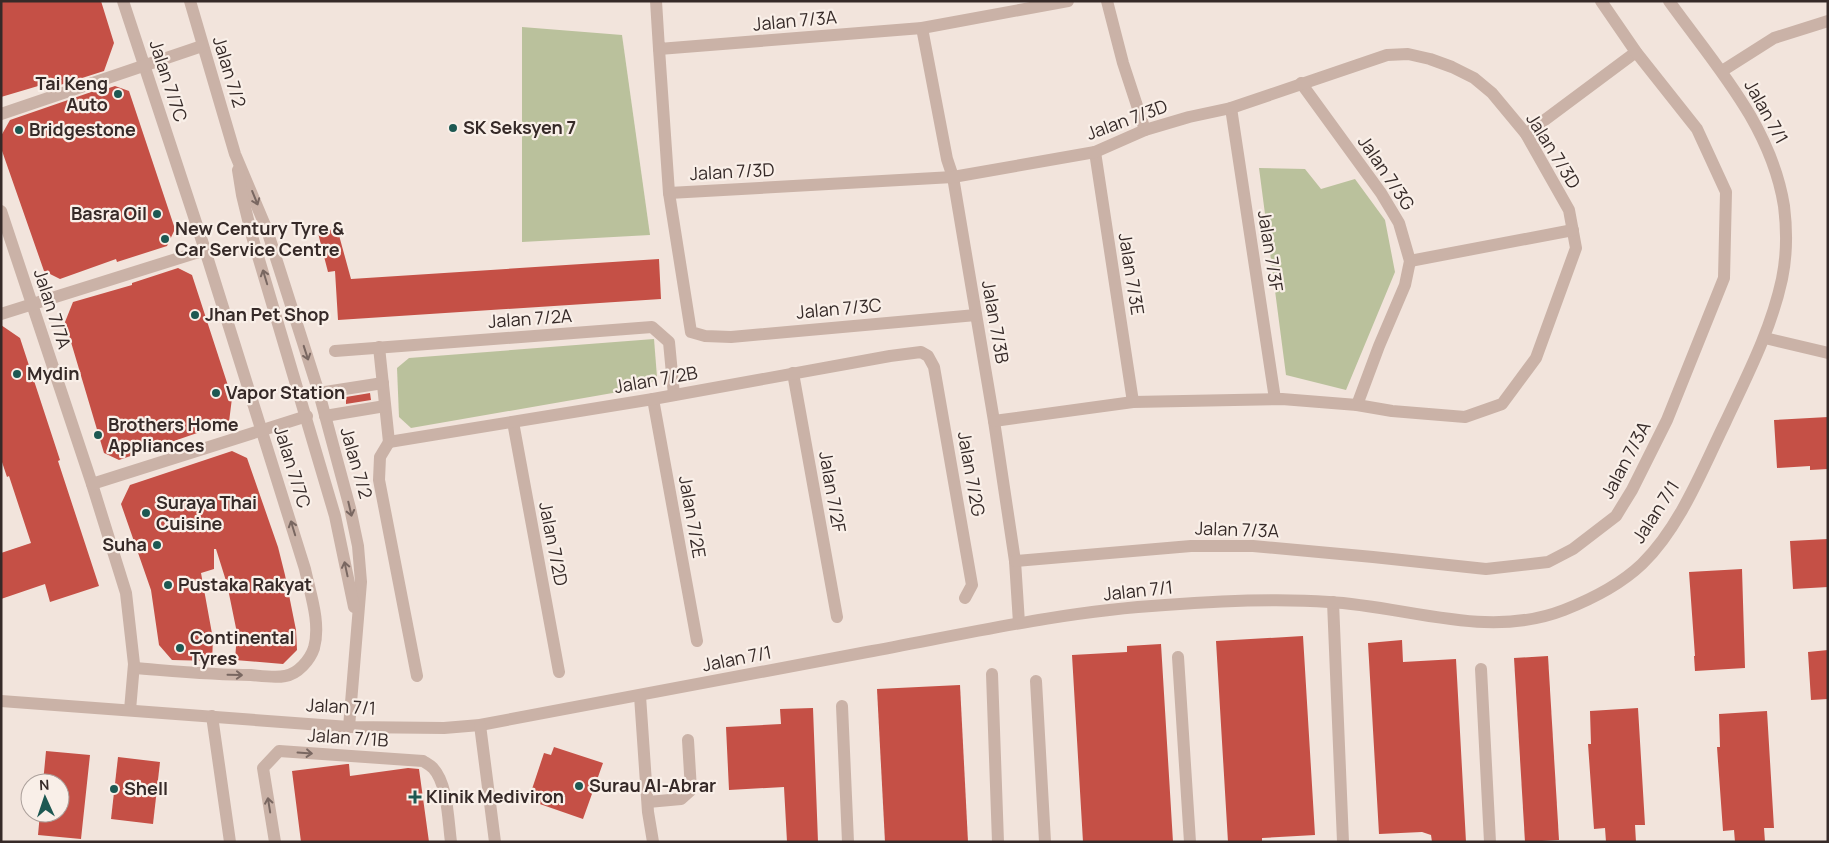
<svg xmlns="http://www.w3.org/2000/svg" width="1829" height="843" font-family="Manrope,sans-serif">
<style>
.green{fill:#bac19c}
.building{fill:#c55046}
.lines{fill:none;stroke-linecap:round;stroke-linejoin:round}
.minor{stroke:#cab2a7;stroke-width:12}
.oneway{stroke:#796761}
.poi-dot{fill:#1d5852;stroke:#f9efe8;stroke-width:2}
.labels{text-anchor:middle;stroke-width:4.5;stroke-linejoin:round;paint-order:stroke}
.street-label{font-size:18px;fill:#362a28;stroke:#f9efe8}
.poi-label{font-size:18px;font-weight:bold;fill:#362a28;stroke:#f9efe8;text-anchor:start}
</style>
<rect width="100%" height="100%" fill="#f2e4dc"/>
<g class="green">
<polygon points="522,27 622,35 650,235 522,242"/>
<polygon points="1259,168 1305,169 1321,189 1355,179 1385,220 1395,272 1346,390 1286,375"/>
<polygon points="654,339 657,377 647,387 411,428 399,417 397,368 409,358"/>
</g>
<g class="building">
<polygon points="1,1 101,1 114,43 104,71 57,86 55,81 1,97"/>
<polygon points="115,86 129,91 175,229 167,246 117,262 116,259 60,279 44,271 1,148 1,136 10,120 97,90 97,92"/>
<polygon points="337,228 351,279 659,259 661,299 338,320 335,271 328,272 318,233"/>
<polygon points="178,268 192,275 232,398 229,422 119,460 104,453 65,322 73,302 132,285 132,283"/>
<polygon points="1,325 20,338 60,460 58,461 99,586 50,602 45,584 1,599 1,553 31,543 9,476 7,477 1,459"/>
<polygon points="370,393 371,400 346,404 346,397"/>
<polygon points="1828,417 1828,469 1810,470 1810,466 1777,468 1774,420"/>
<polygon points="232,451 247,458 278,547 285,575 296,630 297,650 283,664 235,660 237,633 227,584 216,549 214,549 214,569 201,573 213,639 212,661 172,660 159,645 151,590 121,504 130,485"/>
<polygon points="1828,539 1828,587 1793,589 1790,541"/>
<polygon points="1742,569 1745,668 1695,671 1694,656 1695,656 1689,572"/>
<polygon points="1303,636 1315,835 1262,838 1262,842 1228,842 1216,641"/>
<polygon points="1402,640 1403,662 1456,659 1466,842 1432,842 1431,835 1422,832 1379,834 1368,643"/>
<polygon points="1161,644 1173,842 1083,842 1072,655 1127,652 1127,646"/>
<polygon points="1828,650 1828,699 1811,700 1808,652"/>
<polygon points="1548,656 1559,840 1525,842 1514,658"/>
<polygon points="960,685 968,842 885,842 877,689"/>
<polygon points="813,708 818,842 787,842 784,787 729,790 726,727 781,724 780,709"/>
<polygon points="1638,708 1645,825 1635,825 1636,842 1606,842 1605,828 1594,829 1588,744 1591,744 1590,711"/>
<polygon points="1767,711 1774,828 1764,828 1765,842 1735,842 1734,830 1723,831 1717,747 1720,747 1719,714"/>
<polygon points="554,747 603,763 583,819 534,802 537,794 531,792 544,753 551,755"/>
<polygon points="46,751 90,755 81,839 38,835 40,813 60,813 60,783 43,783"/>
<polygon points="118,757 160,762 153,824 111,819"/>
<polygon points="347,764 349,764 350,776 408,768 419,769 429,842 301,842 292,771"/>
</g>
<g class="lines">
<g class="minor">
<path d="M123,1L205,250L305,569C310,593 321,623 314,648C310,660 298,674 285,676C275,678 262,676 251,675C212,675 173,671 134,668"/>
<polyline points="190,1 235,154 267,230 319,393 350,508 358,546 361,582 349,727"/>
<polyline points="656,1 659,49 922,28 1068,1"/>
<polyline points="1107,1 1123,63 1145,130"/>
<polyline points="922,28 947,159 953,177 994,421 1015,561 1019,623"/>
<polyline points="659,49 669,193 691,332 705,336 731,337 976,315"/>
<polyline points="1722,71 1774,38 1828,21"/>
<polyline points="1301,83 1381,193 1399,223 1410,261 1405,285 1379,346 1357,405"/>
<polyline points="1231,108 1275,399"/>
<polyline points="1,114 202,46"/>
<polyline points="1526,134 1636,52"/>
<polyline points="1095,152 1133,402"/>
<polyline points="238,170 242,195 252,236 335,516 354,607"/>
<polyline points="669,193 953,177 1095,152 1145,130 1189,117 1231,108 1387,55 1408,54 1430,59 1452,67 1474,78 1492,93 1526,134 1569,210 1576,248 1536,358 1502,404 1465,417 1392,411 1357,405 1282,399 1133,402 994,421"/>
<polyline points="1,211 92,484 126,593 134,664 130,710"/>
<polyline points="1410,261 1573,230"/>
<polyline points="1,314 205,250"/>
<polyline points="1765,338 1828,353"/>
<polyline points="379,347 389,442"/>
<polyline points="335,351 652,327 669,342 674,395"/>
<polyline points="793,373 837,617"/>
<polyline points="319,393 383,383"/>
<polyline points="653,399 697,641"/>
<polyline points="325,416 385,406"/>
<polyline points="513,422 559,672"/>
<polyline points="389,442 653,399 890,356 921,352 928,356 934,367 972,585 965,598"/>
<polyline points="389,442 380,457 379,480 417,676"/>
<polyline points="92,484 307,416"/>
<polyline points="1015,561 1191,546 1253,546 1373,557 1486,569 1548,562 1573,549 1616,516 1632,490 1667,420 1724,278 1726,192 1697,129 1636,52 1601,1"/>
<polyline points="1333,602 1343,842"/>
<polyline points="1178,657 1190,842"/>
<polyline points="1481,669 1490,842"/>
<polyline points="992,674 998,842"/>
<polyline points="1036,681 1045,842"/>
<polyline points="640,696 648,812 653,842"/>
<path d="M1,701L349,727L444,728L480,725C609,701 738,677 867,652C965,634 1064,611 1165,605C1219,601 1274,598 1329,602C1407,606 1487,640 1564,610C1592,599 1620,585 1642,564C1680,527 1702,470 1725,423C1747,376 1771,330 1782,279C1787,255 1787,230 1784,206C1771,125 1715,65 1669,1"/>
<polyline points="842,706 848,842"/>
<polyline points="212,716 230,842"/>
<polyline points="480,725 495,842"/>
<polyline points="648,802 681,799 691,790 688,740"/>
<path d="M275,842L263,768L279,751L423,761C426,763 430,765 433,768C448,784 448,821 451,842"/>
</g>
</g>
<defs><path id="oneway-shaft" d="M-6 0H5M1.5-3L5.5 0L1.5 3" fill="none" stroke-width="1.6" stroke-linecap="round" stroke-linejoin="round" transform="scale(1.25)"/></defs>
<g class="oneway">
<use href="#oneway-shaft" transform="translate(255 198) rotate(68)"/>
<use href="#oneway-shaft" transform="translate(265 277) rotate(-107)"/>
<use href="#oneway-shaft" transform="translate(306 353) rotate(72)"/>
<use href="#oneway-shaft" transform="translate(350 509) rotate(77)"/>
<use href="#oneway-shaft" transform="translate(293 528) rotate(-107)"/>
<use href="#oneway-shaft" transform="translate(346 569) rotate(-102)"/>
<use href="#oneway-shaft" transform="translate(235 675) rotate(1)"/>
<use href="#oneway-shaft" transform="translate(305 753) rotate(4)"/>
<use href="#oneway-shaft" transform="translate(269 805) rotate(-99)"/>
</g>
<g class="poi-dot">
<circle cx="118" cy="94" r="5"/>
<circle cx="453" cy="128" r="5"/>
<circle cx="19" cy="130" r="5"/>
<circle cx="157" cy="214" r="5"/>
<circle cx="165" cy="239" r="5"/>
<circle cx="195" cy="315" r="5"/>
<circle cx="17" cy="374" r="5"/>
<circle cx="216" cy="393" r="5"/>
<circle cx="98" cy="435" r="5"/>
<circle cx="146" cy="513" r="5"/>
<circle cx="157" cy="545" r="5"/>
<circle cx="168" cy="585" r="5"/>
<circle cx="180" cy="648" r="5"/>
<circle cx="579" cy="786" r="5"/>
<circle cx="114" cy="789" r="5"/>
<path d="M412.5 789.5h5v5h5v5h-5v5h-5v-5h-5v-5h5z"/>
</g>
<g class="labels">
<g class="street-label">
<text transform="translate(795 21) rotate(-5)" y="6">Jalan 7/3A</text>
<text transform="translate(229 72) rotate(73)" y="6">Jalan 7/2</text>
<text transform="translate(168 81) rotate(72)" y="6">Jalan 7/7C</text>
<text transform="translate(1766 112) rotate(61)" y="6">Jalan 7/1</text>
<text transform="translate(1127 120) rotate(-20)" y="6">Jalan 7/3D</text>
<text transform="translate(1553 151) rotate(58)" y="6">Jalan 7/3D</text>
<text transform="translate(732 172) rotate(-3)" y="6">Jalan 7/3D</text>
<text transform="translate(1386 173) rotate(56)" y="6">Jalan 7/3G</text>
<text transform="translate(1270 251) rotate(81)" y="6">Jalan 7/3F</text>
<text transform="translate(1131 274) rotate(81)" y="6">Jalan 7/3E</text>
<text transform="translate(52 309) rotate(72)" y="6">Jalan 7/7A</text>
<text transform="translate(839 309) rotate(-5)" y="6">Jalan 7/3C</text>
<text transform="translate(530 319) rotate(-4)" y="6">Jalan 7/2A</text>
<text transform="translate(995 322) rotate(80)" y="6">Jalan 7/3B</text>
<text transform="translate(656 380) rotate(-10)" y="6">Jalan 7/2B</text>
<text transform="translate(1626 460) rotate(-62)" y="6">Jalan 7/3A</text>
<text transform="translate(356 463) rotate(74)" y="6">Jalan 7/2</text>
<text transform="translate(292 467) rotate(73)" y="6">Jalan 7/7C</text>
<text transform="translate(971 474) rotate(80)" y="6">Jalan 7/2G</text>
<text transform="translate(832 492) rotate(80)" y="6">Jalan 7/2F</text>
<text transform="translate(1656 512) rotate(-57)" y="6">Jalan 7/1</text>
<text transform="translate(692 517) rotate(80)" y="6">Jalan 7/2E</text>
<text transform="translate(1237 530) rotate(2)" y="6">Jalan 7/3A</text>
<text transform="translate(553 544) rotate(79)" y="6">Jalan 7/2D</text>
<text transform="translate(1138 591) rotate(-6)" y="6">Jalan 7/1</text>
<text transform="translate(737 659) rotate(-11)" y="6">Jalan 7/1</text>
<text transform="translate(341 707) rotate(3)" y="6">Jalan 7/1</text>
<text transform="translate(348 738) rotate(4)" y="6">Jalan 7/1B</text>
</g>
<g class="poi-label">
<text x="108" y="90" text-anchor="end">Tai Keng<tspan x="108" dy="21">Auto</tspan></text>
<text x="463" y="134">SK Seksyen 7</text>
<text x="29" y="136">Bridgestone</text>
<text x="147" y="220" text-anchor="end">Basra Oil</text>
<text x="175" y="235">New Century Tyre &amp;<tspan x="175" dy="21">Car Service Centre</tspan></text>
<text x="205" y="321">Jhan Pet Shop</text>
<text x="27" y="380">Mydin</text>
<text x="226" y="399">Vapor Station</text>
<text x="108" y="431">Brothers Home<tspan x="108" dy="21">Appliances</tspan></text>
<text x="156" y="509">Suraya Thai<tspan x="156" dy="21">Cuisine</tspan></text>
<text x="147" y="551" text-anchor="end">Suha</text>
<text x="178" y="591">Pustaka Rakyat</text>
<text x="190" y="644">Continental<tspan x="190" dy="21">Tyres</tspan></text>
<text x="589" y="792">Surau Al-Abrar</text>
<text x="124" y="795">Shell</text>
<text x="426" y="803">Klinik Mediviron</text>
</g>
</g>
<rect width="1829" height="843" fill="none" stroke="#362a28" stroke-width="5"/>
<g transform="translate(45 798) rotate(357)"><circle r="24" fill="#f9efe8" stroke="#aba09b"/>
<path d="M0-4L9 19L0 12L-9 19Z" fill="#1d5852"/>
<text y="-8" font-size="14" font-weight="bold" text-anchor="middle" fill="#362a28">N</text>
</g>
</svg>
